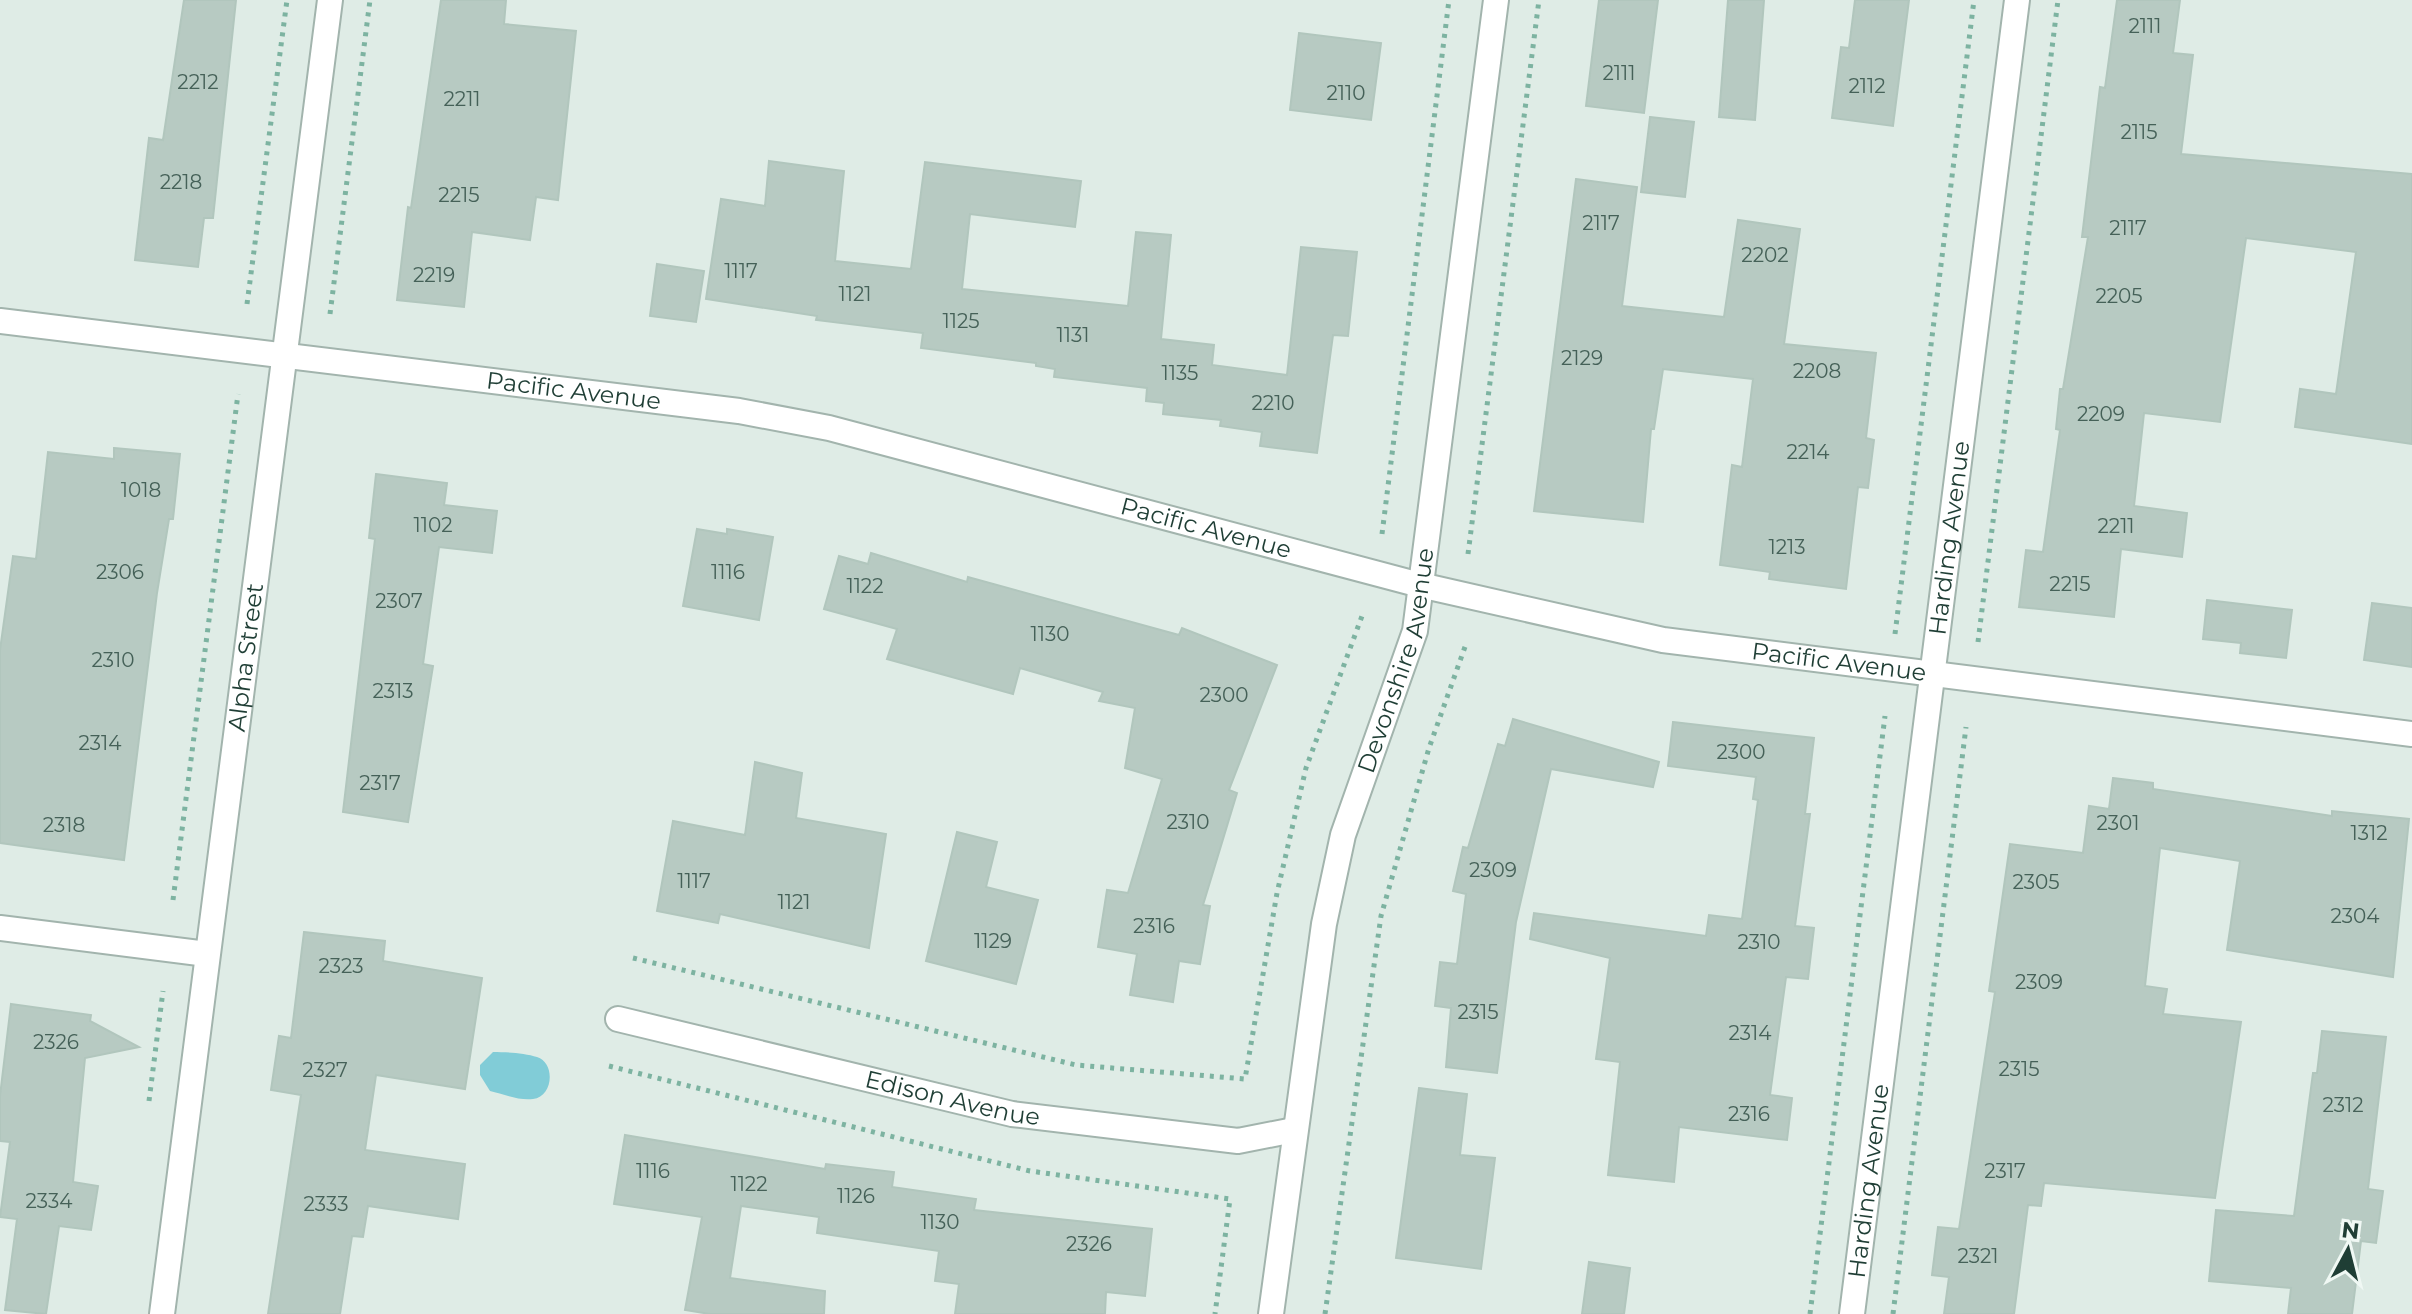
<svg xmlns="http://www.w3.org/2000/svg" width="2412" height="1314" font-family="Montserrat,sans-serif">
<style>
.water{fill:#81ccd7}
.building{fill:#b7cac2;stroke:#b1c6bd;stroke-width:2}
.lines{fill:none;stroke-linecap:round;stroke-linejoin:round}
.minor-casing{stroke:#a2b4ad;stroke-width:28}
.path{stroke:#7db3a1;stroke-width:5;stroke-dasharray:4 6;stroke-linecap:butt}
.minor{stroke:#fff;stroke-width:24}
.labels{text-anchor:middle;stroke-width:6;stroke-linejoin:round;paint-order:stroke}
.number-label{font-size:20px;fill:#456158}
.street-label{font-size:24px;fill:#1f3e35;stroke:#f0f8f4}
</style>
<rect width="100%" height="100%" fill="#dfece6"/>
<path class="water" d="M493,1052C506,1052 525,1053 537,1057C556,1063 553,1097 533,1099C520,1101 503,1094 490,1091L480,1075V1065Z"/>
<g class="building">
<polygon points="184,0 236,0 213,218 204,218 198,267 135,260 149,138 163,140"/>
<polygon points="441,0 506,0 504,24 576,31 558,200 536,197 530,240 472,232 464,307 397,300 408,207 411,208"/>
<polygon points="1599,0 1658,0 1644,113 1586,106"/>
<polygon points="1728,0 1764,0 1755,120 1719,117"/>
<polygon points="1855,0 1909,0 1893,126 1832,118 1841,47 1849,48"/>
<polygon points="2117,0 2180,0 2173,53 2193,55 2181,154 2412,174 2412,444 2295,427 2300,389 2336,394 2356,252 2246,238 2220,422 2144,413 2134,506 2187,513 2182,557 2121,549 2114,617 2019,607 2026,550 2043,552 2060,430 2056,429 2060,389 2063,389 2088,237 2082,237 2100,87 2105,88"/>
<polygon points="1299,33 1381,43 1371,120 1290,110"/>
<polygon points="1650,117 1694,122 1685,197 1641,192"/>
<polygon points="769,161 844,171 835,261 911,269 925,162 1081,181 1075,227 970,214 962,289 1128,306 1136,232 1171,235 1161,339 1214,345 1212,365 1287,375 1301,247 1357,252 1348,336 1333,335 1317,453 1260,446 1262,432 1220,426 1221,420 1163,414 1164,403 1146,401 1147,388 1054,377 1055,369 1036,366 1036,363 921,348 923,333 816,320 817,316 706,299 721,199 765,206"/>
<polygon points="1576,179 1637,187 1622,306 1724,317 1738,220 1800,229 1784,344 1876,353 1866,438 1874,440 1868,488 1858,487 1846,589 1769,579 1770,572 1720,565 1732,465 1742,467 1753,379 1663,369 1654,429 1651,429 1643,522 1534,511"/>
<polygon points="657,264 704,271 696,322 650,316"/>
<polygon points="114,448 180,454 173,519 169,519 157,593 124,860 0,843 0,650 13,556 36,559 48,452 114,459"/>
<polygon points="376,474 447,483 444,505 497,511 492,553 439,547 423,664 433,666 408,822 343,812 375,539 369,538"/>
<polygon points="697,529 727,534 727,529 773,537 759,620 683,606"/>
<polygon points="871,553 967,582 968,577 1179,635 1182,628 1277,665 1229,790 1237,793 1203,905 1210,906 1200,964 1179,961 1173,1002 1130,995 1137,954 1098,947 1107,890 1128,893 1162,779 1125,768 1135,708 1099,701 1103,692 1020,668 1013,694 887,659 897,629 824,609 839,556 868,564"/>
<polygon points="2207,600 2292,610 2286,658 2240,653 2241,643 2203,639"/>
<polygon points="2372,603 2412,608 2412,667 2364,660"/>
<polygon points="1513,719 1659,762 1653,787 1551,769 1516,922 1497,1073 1446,1067 1451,1008 1435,1006 1440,962 1457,964 1466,894 1453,891 1463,847 1468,848 1498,744 1505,746"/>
<polygon points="1673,722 1814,738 1805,814 1810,814 1795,926 1814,928 1808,979 1786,977 1770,1095 1792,1098 1787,1140 1679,1127 1674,1182 1608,1175 1620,1062 1596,1059 1610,958 1530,939 1534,913 1706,936 1709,915 1742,919 1758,800 1753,799 1756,777 1668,766"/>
<polygon points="755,762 802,773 796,818 886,834 869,948 720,914 718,923 657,911 673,821 745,835"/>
<polygon points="2113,778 2153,783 2153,789 2332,816 2332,811 2409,819 2393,977 2227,950 2240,861 2160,848 2145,986 2167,989 2163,1014 2241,1022 2215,1198 2044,1183 2041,1206 2028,1205 2014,1314 1944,1314 1949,1277 1932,1275 1938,1227 1959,1229 1995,992 1989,991 2010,844 2083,853 2089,806 2109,809"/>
<polygon points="957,832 997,842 986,887 1038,900 1016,984 926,961"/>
<polygon points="304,932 385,941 383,961 482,978 465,1089 376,1075 365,1150 465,1164 458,1219 368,1206 363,1237 352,1236 340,1314 268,1314 301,1095 271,1090 279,1036 291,1038"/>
<polygon points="11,1004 91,1015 90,1021 139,1047 85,1058 73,1182 98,1186 91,1230 59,1226 46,1314 5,1310 17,1219 0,1217 10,1142 0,1141 0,1096"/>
<polygon points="2322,1031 2386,1037 2368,1189 2383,1191 2376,1243 2361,1241 2352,1314 2288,1314 2291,1288 2209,1281 2216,1210 2294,1216 2313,1073 2317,1073"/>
<polygon points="1419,1088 1467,1094 1460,1155 1495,1158 1481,1269 1396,1258"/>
<polygon points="625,1135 825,1169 826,1164 894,1172 892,1187 976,1199 974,1210 1152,1229 1145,1296 1106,1292 1105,1314 955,1314 959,1284 935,1281 939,1251 817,1233 819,1217 741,1206 730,1278 825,1291 824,1314 710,1314 685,1310 702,1217 614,1204"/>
<polygon points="1589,1262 1630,1268 1624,1314 1582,1314"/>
</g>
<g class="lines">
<defs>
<g id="minor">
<path id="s1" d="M0,321L739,411L829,428L1420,585L1663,640L2412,734"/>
<polyline points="0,928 207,954"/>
<path id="s2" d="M618,1019L1012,1114L1238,1141L1294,1130"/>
<path id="s3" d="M162,1314L330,0"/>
<path id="s4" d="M1271,1314L1324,924L1343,835L1415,631L1496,0"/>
<path id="s5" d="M1852,1314L2017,0"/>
</g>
</defs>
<use href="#minor" class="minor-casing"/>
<g class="path">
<polyline points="247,304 287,0"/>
<polyline points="330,314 370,0"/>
<polyline points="1382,534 1449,0"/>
<polyline points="1468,554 1539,0"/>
<polyline points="1895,634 1974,0"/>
<polyline points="1978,642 2058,0"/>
<polyline points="173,900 238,394"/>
<polyline points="633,958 1076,1065 1245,1079 1277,893 1306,768 1362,616"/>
<polyline points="609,1066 1030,1171 1230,1199 1215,1314"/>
<polyline points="149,1101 163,991"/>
<polyline points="1325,1314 1381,916 1429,748 1466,644"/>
<polyline points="1810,1314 1885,716"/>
<polyline points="1893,1314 1966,727"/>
</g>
<use href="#minor" class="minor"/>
</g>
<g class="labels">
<g class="number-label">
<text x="2145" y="33">2111</text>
<text x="1619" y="80">2111</text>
<text x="198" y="89">2212</text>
<text x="1867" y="93">2112</text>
<text x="1346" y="100">2110</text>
<text x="462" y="106">2211</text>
<text x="2139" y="139">2115</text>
<text x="181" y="189">2218</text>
<text x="459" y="202">2215</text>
<text x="1601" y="230">2117</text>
<text x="2128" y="235">2117</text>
<text x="1765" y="262">2202</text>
<text x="741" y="278">1117</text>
<text x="434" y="282">2219</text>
<text x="855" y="301">1121</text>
<text x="2119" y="303">2205</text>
<text x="961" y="328">1125</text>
<text x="1073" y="342">1131</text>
<text x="1582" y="365">2129</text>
<text x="1817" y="378">2208</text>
<text x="1180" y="380">1135</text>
<text x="1273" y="410">2210</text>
<text x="2101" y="421">2209</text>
<text x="1808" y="459">2214</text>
<text x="141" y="497">1018</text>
<text x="433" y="532">1102</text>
<text x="2116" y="533">2211</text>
<text x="1787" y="554">1213</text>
<text x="120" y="579">2306</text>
<text x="728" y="579">1116</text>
<text x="2070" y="591">2215</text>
<text x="865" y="593">1122</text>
<text x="399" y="608">2307</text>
<text x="1050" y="641">1130</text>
<text x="113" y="667">2310</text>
<text x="393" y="698">2313</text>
<text x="1224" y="702">2300</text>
<text x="100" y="750">2314</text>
<text x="1741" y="759">2300</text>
<text x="380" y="790">2317</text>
<text x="1188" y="829">2310</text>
<text x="2118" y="830">2301</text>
<text x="64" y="832">2318</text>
<text x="2369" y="840">1312</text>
<text x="1493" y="877">2309</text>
<text x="694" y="888">1117</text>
<text x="2036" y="889">2305</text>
<text x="794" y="909">1121</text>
<text x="2355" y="923">2304</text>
<text x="1154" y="933">2316</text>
<text x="993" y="948">1129</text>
<text x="1759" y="949">2310</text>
<text x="341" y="973">2323</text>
<text x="2039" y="989">2309</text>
<text x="1478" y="1019">2315</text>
<text x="1750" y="1040">2314</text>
<text x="56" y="1049">2326</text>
<text x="2019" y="1076">2315</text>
<text x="325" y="1077">2327</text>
<text x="2343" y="1112">2312</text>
<text x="1749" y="1121">2316</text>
<text x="653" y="1178">1116</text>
<text x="2005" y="1178">2317</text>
<text x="749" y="1191">1122</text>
<text x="856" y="1203">1126</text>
<text x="49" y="1208">2334</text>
<text x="326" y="1211">2333</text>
<text x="940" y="1229">1130</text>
<text x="1089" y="1251">2326</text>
<text x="1978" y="1263">2321</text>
</g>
<g class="street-label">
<text dy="8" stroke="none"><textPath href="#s1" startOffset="578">Pacific Avenue</textPath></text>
<text dy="8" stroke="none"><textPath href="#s1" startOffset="1226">Pacific Avenue</textPath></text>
<text dy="8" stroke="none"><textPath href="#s5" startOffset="782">Harding Avenue</textPath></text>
<text dy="8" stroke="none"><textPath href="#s3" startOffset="662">Alpha Street</textPath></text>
<text dy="8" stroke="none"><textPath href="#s4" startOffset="668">Devonshire Avenue</textPath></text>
<text dy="8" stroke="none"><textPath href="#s1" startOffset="1874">Pacific Avenue</textPath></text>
<text dy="8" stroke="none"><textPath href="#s2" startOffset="344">Edison Avenue</textPath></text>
<text dy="8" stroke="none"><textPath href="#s5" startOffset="134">Harding Avenue</textPath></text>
</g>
</g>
<g transform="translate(2348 1250) rotate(7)" stroke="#f0f8f4" stroke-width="6" paint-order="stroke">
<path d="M0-6L14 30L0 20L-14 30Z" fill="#1f3e35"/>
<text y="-12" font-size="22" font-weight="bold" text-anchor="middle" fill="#1f3e35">N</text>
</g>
</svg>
